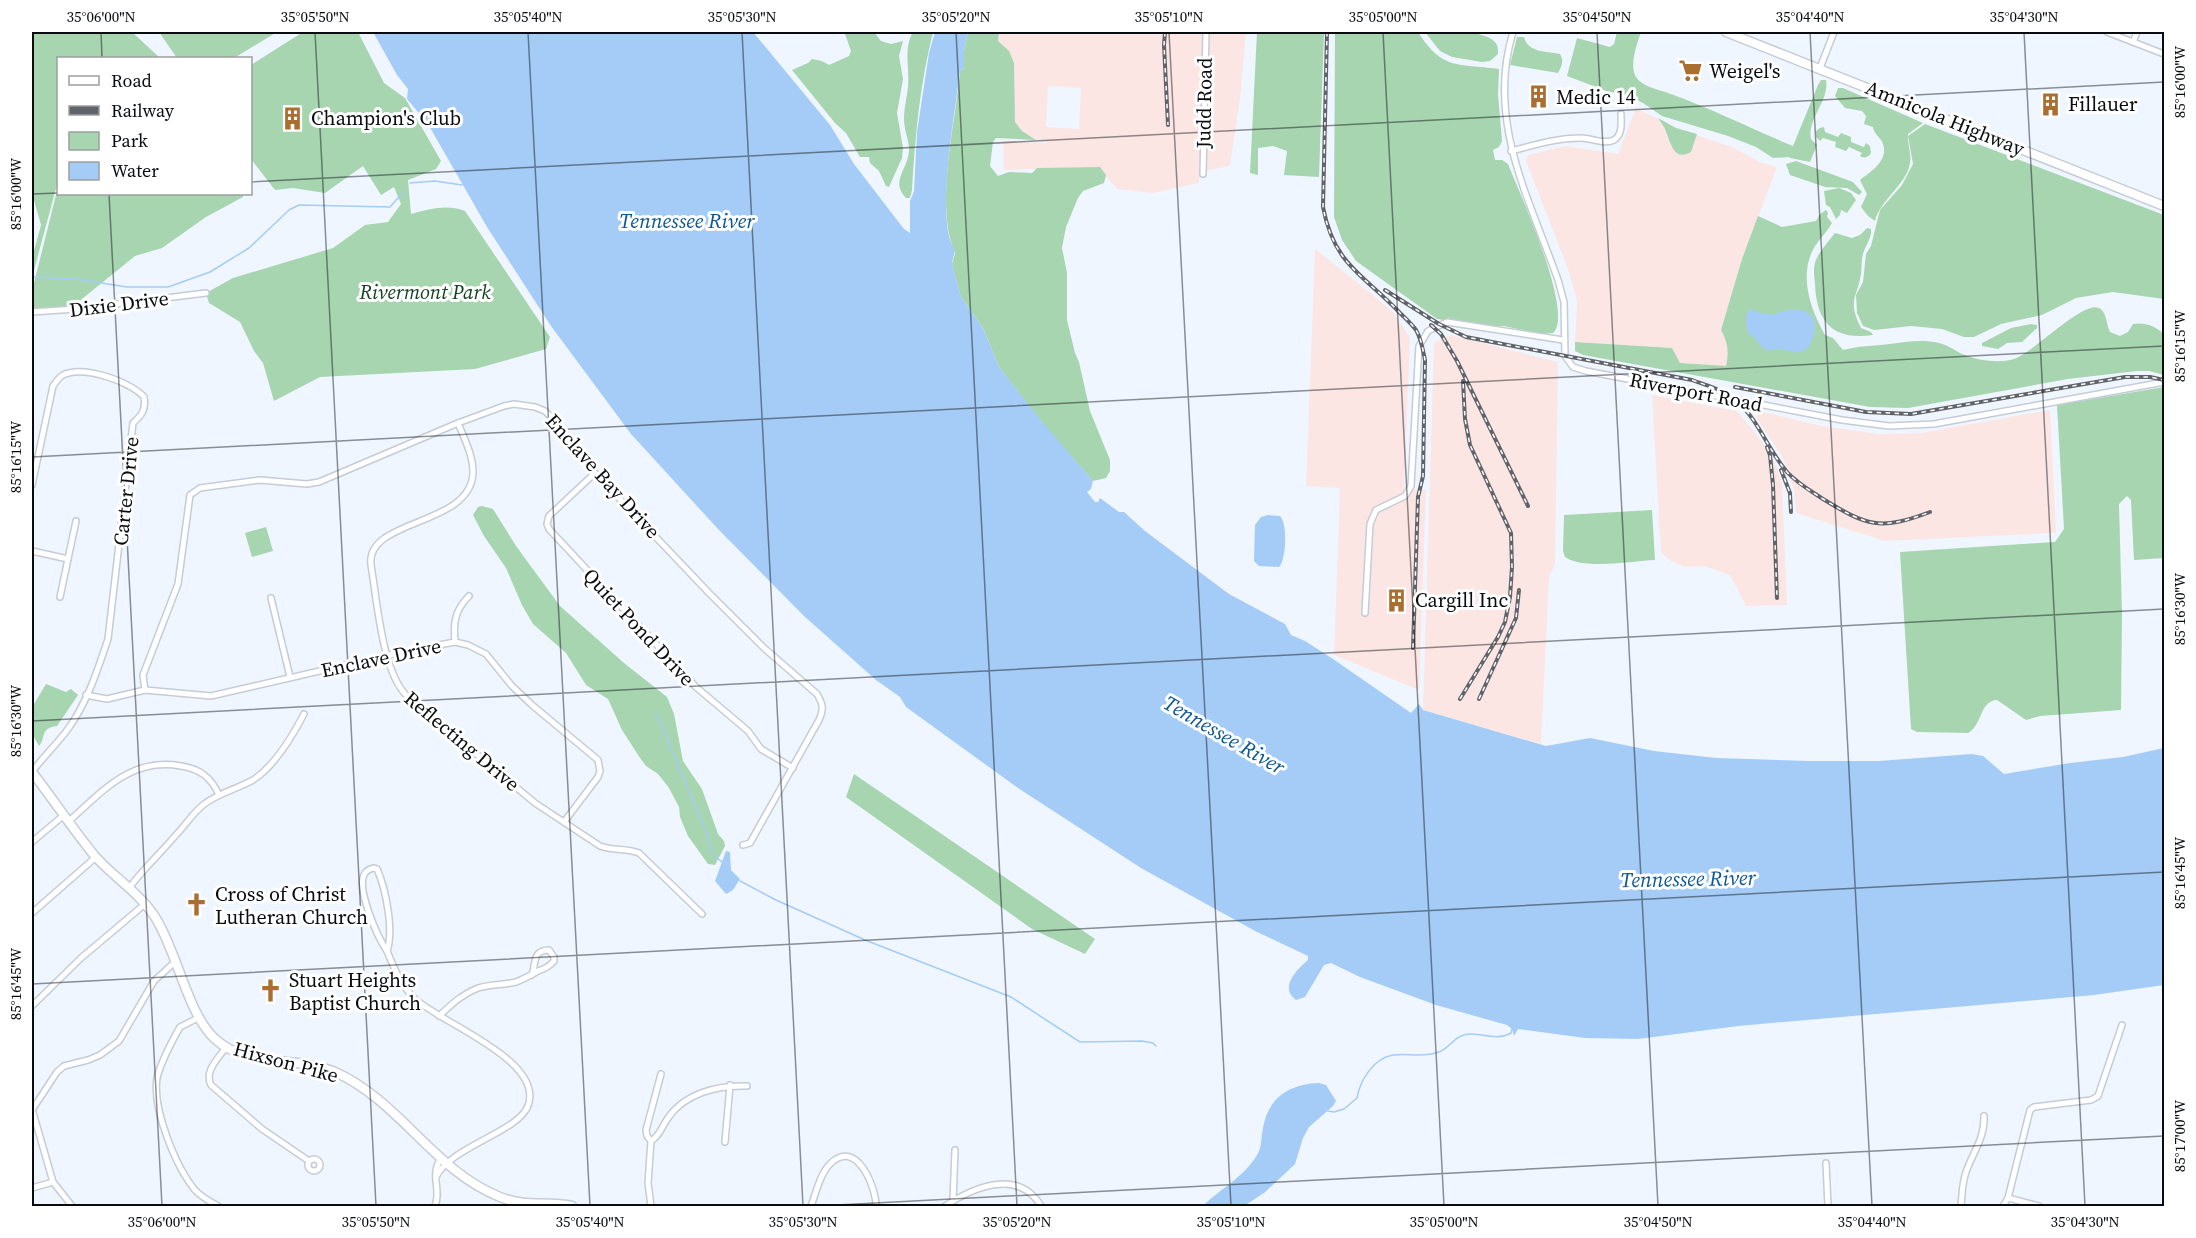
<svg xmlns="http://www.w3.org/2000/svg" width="2196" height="1238" font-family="'Source Serif 4',serif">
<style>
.industrial{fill:#fce6e4;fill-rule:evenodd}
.green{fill:#a6d5b0}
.water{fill:#a4ccf6}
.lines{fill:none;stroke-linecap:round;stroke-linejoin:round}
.stream{stroke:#a4ccf6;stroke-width:1.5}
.minor-casing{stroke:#c5ccd7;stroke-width:8}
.primary-casing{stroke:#c5ccd7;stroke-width:11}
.minor{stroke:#fff;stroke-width:5}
.primary{stroke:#fff;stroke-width:8}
.rail-casing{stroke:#60646a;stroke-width:4}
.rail{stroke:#fff;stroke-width:1.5;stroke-dasharray:4.5;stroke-linecap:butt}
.ticks{fill:none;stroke:#090c0f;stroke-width:1.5;stroke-opacity:0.45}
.labels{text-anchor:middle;stroke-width:6;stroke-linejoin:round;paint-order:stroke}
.poi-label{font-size:20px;fill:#090c0f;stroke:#fff;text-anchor:start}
.street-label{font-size:20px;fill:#090c0f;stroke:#fff}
.park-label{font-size:20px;font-style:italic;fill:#124021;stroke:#fff}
.water-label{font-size:21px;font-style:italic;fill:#0b5694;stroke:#fff}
.neatline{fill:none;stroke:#090c0f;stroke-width:2}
.ticks-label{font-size:15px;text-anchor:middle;fill:#090c0f}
</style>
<rect width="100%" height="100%" fill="#f0f6ff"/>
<g class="industrial">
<path d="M999,32H1246L1240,98L1230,166L1200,172L1199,183L1153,193L1117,189L1098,167L1004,170L1003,141L1047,143L1046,141L1036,140L1022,131L1015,122L1013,107L997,41ZM1048,86L1081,88L1079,129L1046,127Z"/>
<polygon points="1636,108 1676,128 1732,147 1760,162 1777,167 1742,259 1721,330 1726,339 1728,356 1726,367 1680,363 1672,348 1575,342 1577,301 1568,269 1526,161 1528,155 1565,146 1618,154"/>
<polygon points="1315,249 1368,291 1394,313 1410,338 1404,489 1426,490 1419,690 1334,655 1340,488 1306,486"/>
<polygon points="1451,335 1558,362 1555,564 1549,578 1541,744 1423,710 1434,342"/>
<polygon points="1652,395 1737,411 1761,440 1775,462 1782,483 1787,605 1746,606 1730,575 1704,566 1685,567 1671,561 1661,552"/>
<polygon points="2050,410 2056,533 1885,541 1796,513 1794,490 1783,458 1757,419 1759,411 1822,426 1879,434 1921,433"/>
</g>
<g class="green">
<polygon points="32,32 132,32 160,58 58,58 58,181 33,274 32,258 41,225 32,193"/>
<polygon points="159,32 277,32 234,58 177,58"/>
<path d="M303,32H358L384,83L405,98L441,161L436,169L408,180L411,214C430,209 446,204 465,211L550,337L546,349L475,369L320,377L274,401L263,363L254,351L240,322L209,303L206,293L233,278L333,248L365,225L388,222L401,204L394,187L381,195L363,166L325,193L293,188L275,190L251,159V65Z"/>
<polygon points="851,32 874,32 881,41 891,44 903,41 899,56 903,79 897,113 903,148 902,158 889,187 886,186 879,171 870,163 869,157 860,157 846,133 835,123 792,70 808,63 812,59 822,61 829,65 849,56 851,51 845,34"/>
<path d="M913,32H933C920,84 915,136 912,190L910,198H906C889,180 910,169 909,147C908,138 904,129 904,119C904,108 907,97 908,87C910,68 903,49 913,32Z"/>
<path d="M968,32H999L998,41L1009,51L1014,63L1015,122L1022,131L1036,140L996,138L993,142L990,166L998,176L1009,172L1032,173L1037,168L1100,167L1106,175L1104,183L1083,191L1078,198L1066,227L1062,248L1067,273V320L1075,353L1079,362L1090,411L1110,460V471L1106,478L1093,481L1038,418L999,367L983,328L961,297L952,264L955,253C934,206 956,122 960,71L964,68V51Z"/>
<polygon points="1257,32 1324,32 1319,177 1284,175 1287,151 1273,146 1258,148 1258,175 1250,173"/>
<path d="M1335,32H1418C1443,71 1457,63 1499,69L1498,94L1502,141L1499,147L1493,150L1495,160H1502L1508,164C1519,192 1575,313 1553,333L1541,334L1504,326H1491L1437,319L1356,261L1342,240L1334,217Z"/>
<path d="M1425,32C1440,31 1489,28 1497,45C1498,46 1498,53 1498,54L1490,61L1482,62L1452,57L1440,51Z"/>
<path d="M1617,32H1641C1637,43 1629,66 1636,77C1643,87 1657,89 1668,93C1711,108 1751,129 1793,146L1818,85L1821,80H1826C1830,100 1807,119 1811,139L1817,145L1810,162L1790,158L1789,157L1773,158L1756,147L1728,136L1662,116L1643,103L1621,93L1609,92L1567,76L1577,38L1610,47L1614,44Z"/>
<path d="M1517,37H1524C1528,53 1546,51 1560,54C1564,61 1562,66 1558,73L1510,65Z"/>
<path d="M1838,88H1843L1923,123L1908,134C1907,143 1912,155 1910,163C1907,184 1880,200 1875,221L1868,216L1861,207L1867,194L1860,180C1870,172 1889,161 1883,144C1881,137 1874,135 1873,127L1864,124L1866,116L1862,111L1845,108L1835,96Z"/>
<path d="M1658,118L1676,128L1697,134L1691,152C1672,163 1670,138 1664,127C1662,124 1660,121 1658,118Z"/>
<polygon points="1925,124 2164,215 2164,299 2113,292 2076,298 2042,315 2001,324 1974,337 1964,337 1942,329 1911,326 1874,330 1863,326 1857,313 1856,295 1863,282 1866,254 1871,246 1880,210 1902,185 1913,164 1908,136"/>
<path d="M1824,127L1825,132L1838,137L1841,133L1851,137V142L1864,147L1866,143L1870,146L1871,153C1869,157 1864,159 1860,156L1862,153L1849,147L1846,151L1835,147L1836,142L1823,138L1820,141L1816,137V131L1820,128Z"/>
<polygon points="1796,161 1853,182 1862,192 1859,195 1847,188 1825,187 1790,175 1786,164"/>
<polygon points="58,187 58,194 243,194 243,197 206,217 162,248 135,256 72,307 32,309 32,291"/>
<polygon points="1839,188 1851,193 1856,200 1847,213 1841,210 1840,215 1836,219 1830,207 1826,205 1824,191"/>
<path d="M1826,210L1828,213L1827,217L1832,223C1826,234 1815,243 1811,254C1800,281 1812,312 1825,335L1833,338L1843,350C1858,346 1873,346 1889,344C1907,342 1921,339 1939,343C1947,345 1953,349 1960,353C1975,360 1997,364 2014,359C2033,353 2083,300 2099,308C2107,312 2106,324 2110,332L2120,336L2128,332L2133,324C2145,322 2155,326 2164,334V375L2149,371H2137L2068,379L1908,408L1870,407L1583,355L1575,351V342L1672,348L1680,363L1726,366C1729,353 1728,342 1721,330L1742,259L1758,216L1782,227L1816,221L1820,214Z"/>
<path d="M1867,228L1871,229C1872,237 1867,243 1864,251C1861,258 1862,266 1861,274C1857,299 1847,300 1861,328L1871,332L1873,335C1833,341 1816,322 1815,283C1814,276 1813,266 1816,260C1820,250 1829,241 1835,233L1852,238L1860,235Z"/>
<polygon points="2031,324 2037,325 2037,328 2022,342 2007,343 1998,349 1982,346 1982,343 2011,328"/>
<path d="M2164,387V558L2134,560L2131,500L2127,496L2119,504L2122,613L2121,710L2040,716L2026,720L1997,700C1980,700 1982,726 1968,733L1917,732L1911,729L1900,552L2055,542L2064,529L2057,405Z"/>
<polygon points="482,506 493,509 516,546 560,606 624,663 667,697 674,714 683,761 702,789 718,834 724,841 725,846 715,865 708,864 688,836 680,817 679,807 669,788 658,774 646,766 638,755 622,730 608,699 586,685 566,653 533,624 522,605 506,568 484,536 473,515 478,507"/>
<path d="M1652,510L1655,560C1634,561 1582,570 1565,557L1563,551L1564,515Z"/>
<polygon points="266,527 273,551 252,557 245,533"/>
<path d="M46,684L66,692L71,689L78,695L57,726C39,729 47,736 39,746L34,737H32V704H34Z"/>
<polygon points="854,774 1095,939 1085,954 1032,929 846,797"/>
</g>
<g class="water">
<path d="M373,32H753L830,125L854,164L904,229L910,233V201L914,191L917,132L929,53L935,32H968L964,51V68L960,71C956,109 934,222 955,250L952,263L961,297L983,328L999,367L1039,418L1093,481L1091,489L1087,492L1095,502H1098L1100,498L1119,512H1124L1145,531L1229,594L1285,624L1291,635L1305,641L1333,659L1411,713L1419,704L1423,710L1546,746L1590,738L1654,751L1716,758L1809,761H1879L1972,754L1983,756L2004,774L2070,763L2123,757L2164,748V985L2094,995L1738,1026L1638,1039L1585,1038L1518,1029L1514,1036L1512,1029L1507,1025L1436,1005L1360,977L1331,963L1324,965L1305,997L1296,1000C1279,988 1296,970 1308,960V956L1257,932L1141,868L1018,788L906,707L900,697L876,680L804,616L718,529L631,434L551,326L487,227L428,124L407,99L408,89L397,75Z"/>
<path d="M1750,309C1755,311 1762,314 1768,314C1779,316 1792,304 1808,313C1820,319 1814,344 1805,350C1796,356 1788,349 1778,349C1773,349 1769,352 1765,349C1759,345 1756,338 1748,333C1746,325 1744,316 1750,309Z"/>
<path d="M1268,515L1280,516C1288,524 1286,560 1279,567L1259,566L1254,561L1255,525L1261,517Z"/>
<polygon points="726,851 730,852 731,870 740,879 733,890 726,894 715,881"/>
<path d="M1319,1083L1326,1085L1336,1101L1333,1106L1309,1127L1303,1138L1295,1164L1264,1193L1244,1206H1203C1220,1189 1244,1177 1257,1155C1262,1148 1261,1136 1263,1128C1268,1098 1289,1084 1319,1083Z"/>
</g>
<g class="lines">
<g class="stream">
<polyline points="410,183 435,181 462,185"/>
<polyline points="32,277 76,279 127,287 168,287 210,272 249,248 289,210 299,205 390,207 404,191"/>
<polyline points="656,713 705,829 712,853 722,862"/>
<polyline points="740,881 776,900 865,940 1011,997 1080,1042 1142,1041 1153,1043 1156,1046"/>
<path d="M1328,1111L1334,1112L1344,1109L1357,1098C1360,1080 1374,1058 1393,1055C1409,1053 1423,1058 1439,1052C1448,1049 1453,1039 1461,1036C1477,1029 1493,1043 1511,1033L1512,1029"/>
</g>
<defs>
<g id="minor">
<path d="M1513,32C1486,120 1529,198 1558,280L1564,302L1565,356L1573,367L1586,371L1842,420L1889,426L1934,424L2164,382"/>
<polyline points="2107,32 2164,54"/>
<polyline points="2133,42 2137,32"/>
<polyline points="1820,68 1834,32"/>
<path d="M1511,151C1534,145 1557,138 1581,138C1591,138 1605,145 1614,140C1623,134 1621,123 1621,114"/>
<polyline points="1203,174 1206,32"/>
<polyline points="32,312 76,309 206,293"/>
<path d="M458,423C464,438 473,455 473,472C472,527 365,518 371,565C377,600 382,672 407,696L535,803L600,846C613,851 627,848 639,853L702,914"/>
<polyline points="595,473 549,516 547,524 549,529 696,687 748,731 761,749 793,768"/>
<path d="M32,485L53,386C56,382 59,377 63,375C83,365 130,381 144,397C146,410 142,415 133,423L108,639C98,669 87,703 68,729C57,744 43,757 32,772"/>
<polyline points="32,551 68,559"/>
<polyline points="60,597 76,521"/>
<polyline points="271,598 290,677"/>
<polyline points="1365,613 1370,524 1376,510 1405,496 1411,486 1419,346 1428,331 1447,322 1563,340"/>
<path d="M455,642C453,623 455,610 469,596"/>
<path d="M145,690L143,675L178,584L190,495L200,488L260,480L307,484L319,482L458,423L504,406L514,404L535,407L545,411L556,422L595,473L709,593L764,648L817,694C823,704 824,709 819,720L750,843L743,845"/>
<polyline points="86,695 107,699 145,690 211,696 402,652 455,642 468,645 486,654 512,686 532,705 598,760 600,771 598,777 564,822"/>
<path d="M69,821C103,791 131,757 181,766C200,769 211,777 219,795"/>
<polyline points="32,842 64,815"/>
<path d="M373,868L377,869C386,889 394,931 387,951C378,938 355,887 365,873C367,870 370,869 373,868Z"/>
<path d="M129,888C143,869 160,854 175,836C185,826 192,814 203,805C218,793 237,789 253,780C275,766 292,737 304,714"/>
<polyline points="32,913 96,857"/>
<path d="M387,951C394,968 401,985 414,998C440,1023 545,1060 528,1106C518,1132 450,1147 436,1177"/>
<polyline points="32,1006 81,958 145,904"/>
<path d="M439,1016C451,1005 462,994 478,988C490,984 504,985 516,982C524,979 531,975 538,971C545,969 549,967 554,961V957L549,950C532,950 536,964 532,975"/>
<path d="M200,1017L180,1027C171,1043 161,1061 157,1078C152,1109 176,1167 195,1190C201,1197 211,1202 218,1206"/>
<path d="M226,1047C218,1059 204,1071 211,1085L262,1129L309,1161"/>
<polyline points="32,1109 53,1182 72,1206"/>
<polyline points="32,1110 57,1072 64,1066 88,1060 100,1055 119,1041 154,981 176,961"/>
<polyline points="651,1141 647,1136 646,1130 661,1074"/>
<polyline points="725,1142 730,1085"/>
<circle cx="314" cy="1165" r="6"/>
<polyline points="1826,1163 1828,1206"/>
<polyline points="32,1188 53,1182"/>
<polyline points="2008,1198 2039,1206"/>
<polyline points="953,1201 955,1150"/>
<path d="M435,1206C442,1189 429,1176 441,1158"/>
<path d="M651,1206L648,1183L651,1141C660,1136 662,1126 668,1118C685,1093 718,1085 747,1086"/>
<path d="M811,1206C816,1193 820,1174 830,1164C856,1137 876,1187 876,1206"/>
<path d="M945,1206C974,1187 1018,1168 1041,1206"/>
<path d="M1961,1206C1962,1196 1962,1183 1966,1172C1973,1152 1985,1138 1984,1116"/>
<polyline points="2003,1206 2008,1198 2030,1110 2034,1107 2091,1100 2098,1096 2122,1025"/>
</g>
<g id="primary">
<polyline points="1726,32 2164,206"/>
<path d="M32,772C53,799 72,828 94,855C113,877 139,892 155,917C177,951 187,1012 214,1038C246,1069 296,1055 335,1072C400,1101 434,1171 500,1197C524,1207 548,1201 572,1206"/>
</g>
</defs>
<use href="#minor" class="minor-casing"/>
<use href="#primary" class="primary-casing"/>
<use href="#minor" class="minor"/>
<use href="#primary" class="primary"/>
<defs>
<g id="rail">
<polyline points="1165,32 1164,45 1168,125"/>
<path d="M1327,32L1323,207C1334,265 1363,274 1400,313C1405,318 1411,323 1416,330C1421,338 1423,350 1425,360L1423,476L1418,497L1413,648"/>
<path d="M1385,290L1439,324L1466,337L1692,380C1708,386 1724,390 1737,401C1759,421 1768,450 1787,472C1797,483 1811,491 1823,499C1867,526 1880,531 1930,512"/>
<polyline points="1431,325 1441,334 1457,361 1528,506"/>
<polyline points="1735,387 1866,412 1911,414 2125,377 2150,377 2164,380"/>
<polyline points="1767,447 1770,455 1773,485 1777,598"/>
<polyline points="1781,470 1790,493 1791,512"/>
<polyline points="1460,699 1498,637 1505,622 1510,597 1512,567 1511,533 1470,445 1465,419 1463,381"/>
<polyline points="1479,699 1516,618 1519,590"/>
</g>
</defs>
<use href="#rail" class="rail-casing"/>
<use href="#rail" class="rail"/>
</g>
<path class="ticks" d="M101,32L102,58M315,32L376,1206M528,32L590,1206M742,32L803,1206M956,32L1017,1206M1169,32L1231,1206M1383,32L1444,1206M1597,32L1658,1206M1810,32L1872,1206M2024,32L2085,1206M250,182L2164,82M32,194L58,193M109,194L162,1206M32,457L2164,346M32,721L2164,609M32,984L2164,872M818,1206L2164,1136"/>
<defs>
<symbol id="supermarket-bare" viewBox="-9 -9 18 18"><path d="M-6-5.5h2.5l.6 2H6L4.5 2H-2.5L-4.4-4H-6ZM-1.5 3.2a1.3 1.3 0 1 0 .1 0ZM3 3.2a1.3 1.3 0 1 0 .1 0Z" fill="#aa6f30" stroke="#fff" stroke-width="2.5" paint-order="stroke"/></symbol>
<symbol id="building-bare" viewBox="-9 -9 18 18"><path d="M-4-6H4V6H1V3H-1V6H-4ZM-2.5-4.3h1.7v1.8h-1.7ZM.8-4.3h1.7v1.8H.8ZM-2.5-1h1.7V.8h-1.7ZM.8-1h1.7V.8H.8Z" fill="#aa6f30" stroke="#fff" stroke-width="2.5" paint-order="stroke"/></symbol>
<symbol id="church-bare" viewBox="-9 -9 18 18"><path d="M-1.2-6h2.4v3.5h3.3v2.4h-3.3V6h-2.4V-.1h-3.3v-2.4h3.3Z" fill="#aa6f30" stroke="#fff" stroke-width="2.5" paint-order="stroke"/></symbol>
</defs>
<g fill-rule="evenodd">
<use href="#supermarket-bare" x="1674" y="54" width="33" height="33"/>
<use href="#building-bare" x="1522" y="80" width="33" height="33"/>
<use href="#building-bare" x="2034" y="88" width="33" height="33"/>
<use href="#building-bare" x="276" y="102" width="33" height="33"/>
<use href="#building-bare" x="1380" y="584" width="33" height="33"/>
<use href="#church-bare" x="180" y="888" width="33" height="33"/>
<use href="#church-bare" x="254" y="974" width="33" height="33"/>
</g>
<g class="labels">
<g class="poi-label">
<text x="1709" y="78">Weigel's</text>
<text x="1556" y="104">Medic 14</text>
<text x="2068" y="111">Fillauer</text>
<text x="311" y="125">Champion's Club</text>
<text x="1415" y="607">Cargill Inc</text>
<text x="215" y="901">Cross of Christ<tspan x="215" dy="23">Lutheran Church</tspan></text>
<text x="289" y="987">Stuart Heights<tspan x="289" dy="23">Baptist Church</tspan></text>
</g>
<g class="street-label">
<text transform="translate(1204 103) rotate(-89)" y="7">Judd Road</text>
<text transform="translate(1945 118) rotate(22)" y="7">Amnicola Highway</text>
<text transform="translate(119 304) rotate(-7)" y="7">Dixie Drive</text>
<text transform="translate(1696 392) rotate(11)" y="7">Riverport Road</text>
<text transform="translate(603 476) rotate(48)" y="7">Enclave Bay Drive</text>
<text transform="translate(126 491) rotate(-84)" y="7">Carter Drive</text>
<text transform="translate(639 627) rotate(47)" y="7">Quiet Pond Drive</text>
<text transform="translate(381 658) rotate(-12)" y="7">Enclave Drive</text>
<text transform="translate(462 741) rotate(40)" y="7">Reflecting Drive</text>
<text transform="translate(286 1062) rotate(15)" y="7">Hixson Pike</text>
</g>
<g class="park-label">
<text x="425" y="299">Rivermont Park</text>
</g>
<g class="water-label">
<text x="687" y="228">Tennessee River</text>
<text transform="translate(1224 735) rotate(30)" y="7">Tennessee River</text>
<text transform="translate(1688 879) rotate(-1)" y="7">Tennessee River</text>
</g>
</g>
<rect width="2196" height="1238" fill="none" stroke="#ffffff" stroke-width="66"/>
<rect x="57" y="57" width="195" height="138" fill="#ffffff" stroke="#9d9e9f" stroke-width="1.5"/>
<rect x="69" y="76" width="30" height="9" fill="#ffffff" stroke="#9d9e9f" stroke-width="1.5"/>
<text x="111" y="87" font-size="18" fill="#090c0f">Road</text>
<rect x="69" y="106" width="30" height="9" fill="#60646a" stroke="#9d9e9f" stroke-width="1.5"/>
<text x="111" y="117" font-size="18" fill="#090c0f">Railway</text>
<rect x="69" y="132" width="30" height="18" fill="#a6d5b0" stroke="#9d9e9f" stroke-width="1.5"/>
<text x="111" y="147" font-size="18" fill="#090c0f">Park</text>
<rect x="69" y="162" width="30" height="18" fill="#a4ccf6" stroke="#9d9e9f" stroke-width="1.5"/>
<text x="111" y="177" font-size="18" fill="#090c0f">Water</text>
<rect x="33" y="33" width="2130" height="1172" class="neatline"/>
<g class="ticks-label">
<text x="101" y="22">35°06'00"N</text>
<text x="315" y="22">35°05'50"N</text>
<text x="528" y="22">35°05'40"N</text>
<text x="742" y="22">35°05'30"N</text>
<text x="956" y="22">35°05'20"N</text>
<text x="1169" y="22">35°05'10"N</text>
<text x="1383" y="22">35°05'00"N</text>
<text x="1597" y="22">35°04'50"N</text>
<text x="1810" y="22">35°04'40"N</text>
<text x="2024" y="22">35°04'30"N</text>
<text transform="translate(2180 82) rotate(-90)" y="5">85°16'00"W</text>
<text transform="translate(16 194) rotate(-90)" y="5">85°16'00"W</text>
<text transform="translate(2180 346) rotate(-90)" y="5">85°16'15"W</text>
<text transform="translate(16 457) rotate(-90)" y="5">85°16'15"W</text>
<text transform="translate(2180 609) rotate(-90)" y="5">85°16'30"W</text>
<text transform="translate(16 721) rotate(-90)" y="5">85°16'30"W</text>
<text transform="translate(2180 873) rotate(-90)" y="5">85°16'45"W</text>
<text transform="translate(16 984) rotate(-90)" y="5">85°16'45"W</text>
<text transform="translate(2180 1136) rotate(-90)" y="5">85°17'00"W</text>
<text x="162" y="1227">35°06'00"N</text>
<text x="376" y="1227">35°05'50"N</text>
<text x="590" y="1227">35°05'40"N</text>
<text x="803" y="1227">35°05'30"N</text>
<text x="1017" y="1227">35°05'20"N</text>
<text x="1231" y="1227">35°05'10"N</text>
<text x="1444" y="1227">35°05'00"N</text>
<text x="1658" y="1227">35°04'50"N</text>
<text x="1872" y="1227">35°04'40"N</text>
<text x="2085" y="1227">35°04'30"N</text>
</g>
</svg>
